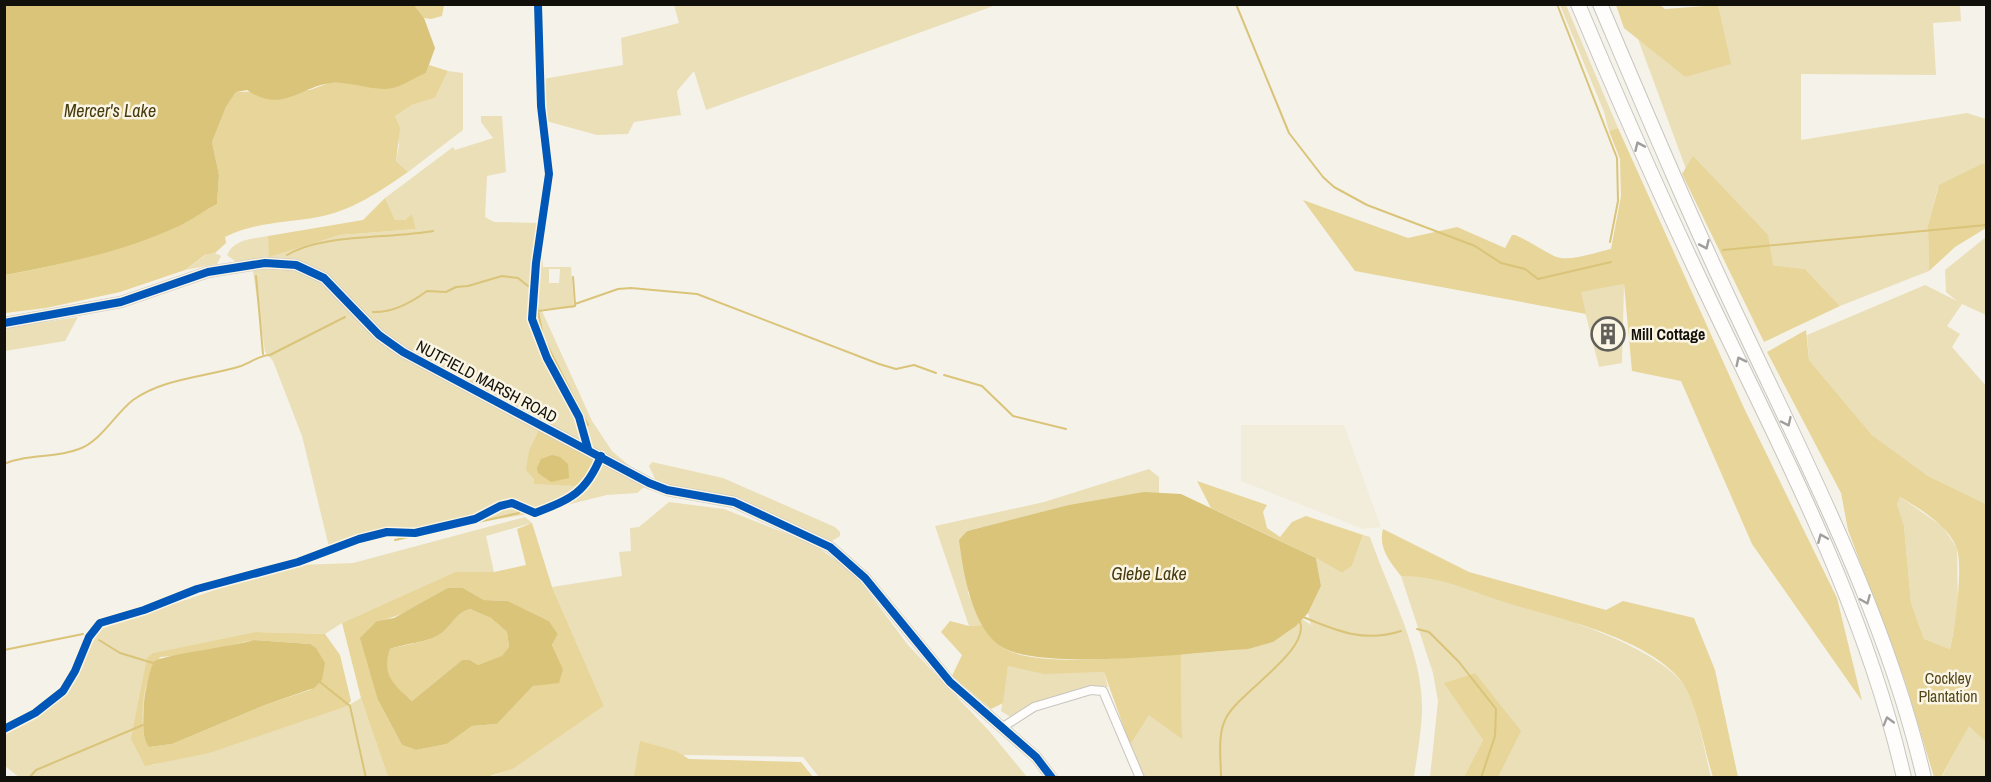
<svg xmlns="http://www.w3.org/2000/svg" width="1991" height="782" font-family="'Archivo Narrow',sans-serif">
<style>
.built{fill:#f2eddb}
.green{fill:#ebdfb8;fill-rule:evenodd}
.forest{fill:#e7d599;fill-rule:evenodd}
.water{fill:#dac479;fill-rule:evenodd}
.lines{fill:none;stroke-linecap:round;stroke-linejoin:round}
.stream{stroke:#dac479;stroke-width:2}
.minor-casing{stroke:#c8c5bf;stroke-width:10}
.tertiary-casing{stroke:#c8c5bf;stroke-width:12}
.motorway-casing{stroke:#c8c5bf;stroke-width:16}
.minor{stroke:#fefdfc;stroke-width:8}
.tertiary{stroke:#fefdfc;stroke-width:9}
.motorway{stroke:#fefdfc;stroke-width:14}
.cycleway-casing{stroke:#faf5e4;stroke-width:11}
.cycleway{stroke:#0057b8;stroke-width:8}
.oneway{stroke:#a09e9c}
.labels{text-anchor:middle;stroke-width:5;stroke-linejoin:round;paint-order:stroke}
.poi-label{font-size:16px;font-weight:bold;fill:#12100b;stroke:#faf5e4;text-anchor:start}
.street-label{font-size:16px;fill:#12100b;stroke:#faf5e4}
.park-label{font-size:16px;fill:#54481d;stroke:#faf5e4}
.water-label{font-size:18px;font-style:italic;fill:#483b10;stroke:#faf5e4}
</style>
<rect width="100%" height="100%" fill="#f5f2e9"/>
<polygon class="built" points="1241,425 1344,425 1381,527 1363,529 1241,481"/>
<g class="green">
<polygon points="674,5 674,4 996,5 706,110 694,71 677,91 681,115 634,122 628,134 597,135 546,121 543,79 623,65 621,38 679,23"/>
<polygon points="1560,5 1566,5 1618,128 1609,131 1604,112"/>
<polygon points="1718,5 1960,5 1961,21 1933,23 1936,75 1801,74 1801,140 1967,113 1986,119 1986,164 1938,187 1928,225 1929,271 1840,306 1805,269 1773,265 1694,157 1686,169 1638,39 1685,77 1720,16"/>
<polygon points="448,71 463,73 463,130 408,172 396,161 399,146 395,116 412,105 435,98"/>
<path d="M481,116H502L506,172L487,176L485,217L494,222L539,223L543,267H571L574,308L541,309L592,421L612,451L649,483L637,493L607,495L530,514L329,547L302,436L273,361L265,352L252,265L267,257L236,262L227,255C234,239 252,239 268,236L270,256L340,235L416,229L412,215L405,220H395L385,198L453,147L455,150L493,138L481,122ZM549,269H560L559,283H549Z"/>
<polygon points="1986,237 1986,315 1962,304 1947,326 1960,334 1952,347 1986,386 1986,504 1928,476 1872,435 1809,360 1807,335 1925,285 1957,301 1946,292 1945,270"/>
<polygon points="215,253 221,256 217,264 185,270 206,255"/>
<polygon points="1624,284 1622,363 1599,367 1580,292"/>
<polygon points="78,317 65,341 5,351 5,328"/>
<path d="M652,462L723,478L835,527L840,532V536L827,544C767,508 727,492 657,483L649,466Z"/>
<path d="M1149,469L1159,477V493C1094,499 1031,515 966,531L968,593L983,625L969,626L935,526L1044,502Z"/>
<polygon points="1900,497 1942,526 1957,548 1958,606 1950,649 1924,639 1911,603 1904,526 1897,504"/>
<polygon points="669,502 724,509 813,544 855,574 908,645 990,732 1027,777 819,777 803,757 685,755 647,777 487,778 513,769 604,706 552,587 622,576 619,552 631,551 630,528 639,527"/>
<path d="M525,517L532,523L486,536L494,572H455L342,623L325,634L255,632L154,653L152,765L347,706L361,698L388,777L20,778L5,766V733C33,715 65,702 80,671C88,655 90,644 101,629L232,584L300,565L353,563Z"/>
<path d="M1363,535L1370,537C1389,593 1424,653 1422,713C1421,734 1417,756 1414,777H1144L1130,745L1149,714L1182,738L1181,653C1224,651 1271,654 1302,619L1311,625L1308,613L1321,586L1316,558L1342,573L1352,566Z"/>
<path d="M1425,575C1488,596 1654,635 1687,689C1696,704 1706,757 1711,777H1497L1475,673L1445,683L1483,740L1464,777H1430L1438,701L1433,673L1401,576Z"/>
<polygon points="1008,666 1044,673 1104,672 1108,687 1042,701 1012,718 1001,711"/>
<polygon points="1969,725 1986,742 1986,777 1941,778"/>
</g>
<g class="forest">
<polygon points="414,5 444,5 442,16 431,19 424,18"/>
<polygon points="1616,5 1660,5 1665,9 1718,5 1731,64 1685,77 1624,28"/>
<path d="M429,65L448,71L435,98L412,105L395,116L400,128L396,161L408,172C380,191 352,211 318,217C287,223 254,222 225,237L226,243L215,253L205,255L185,270L120,292L46,308L5,313V275C79,262 150,242 217,204L219,175L212,142L226,107L236,92L310,90L329,83H355L377,88L426,73Z"/>
<path d="M1618,128L1744,408L1837,598L1862,701L1752,544L1681,381L1632,371L1624,284L1581,292L1586,314L1355,271L1303,200L1408,238L1457,227L1505,248L1512,235H1515C1529,241 1540,249 1554,256C1568,263 1596,252 1611,249L1621,196L1620,159L1609,131Z"/>
<polygon points="1693,156 1768,235 1773,265 1805,269 1840,306 1764,342 1682,174"/>
<polygon points="1982,164 1986,164 1986,228 1955,247 1929,271 1928,225 1939,185"/>
<polygon points="385,198 395,220 405,220 412,214 416,229 340,235 269,257 268,236 363,220"/>
<path d="M1806,330L1809,360L1872,435L1928,476L1986,504V742L1969,726L1941,777H1934L1905,681L1848,530L1841,493L1767,352ZM1900,497C1920,509 1946,524 1956,546C1964,563 1955,630 1950,649L1924,639L1911,603L1904,526L1897,504Z"/>
<polygon points="540,428 589,456 593,462 582,486 534,484 534,479 526,470 529,451"/>
<polygon points="1197,481 1267,505 1263,512 1267,528 1280,537 1292,522 1306,516 1363,535 1352,566 1342,573 1316,558 1211,508"/>
<path d="M532,523L552,587L604,706L513,769L487,777H388L361,698L342,623L455,572H494L526,565L517,529ZM463,588L484,600L508,601L549,621L558,634L552,645L563,669L543,684L533,686L497,724L472,726L447,744L416,750L402,745L378,700L377,621C408,616 432,595 463,588Z"/>
<path d="M1383,529L1469,572L1606,610L1623,601L1694,618L1715,670L1738,777H1713C1706,755 1697,709 1687,690C1661,641 1560,619 1511,604C1474,593 1440,575 1401,576C1390,562 1378,548 1383,529Z"/>
<path d="M470,609L491,618L507,632L509,647L502,657L478,665L470,660H462L412,701C394,684 380,675 390,649C402,645 427,642 437,636C451,629 454,613 470,609Z"/>
<path d="M950,621L969,626L983,625C988,632 994,641 1001,646C1031,670 1141,656 1181,653L1182,739L1149,715L1130,745L1104,672L1044,674L1008,666L1003,703L991,709L952,676L962,655L941,632Z"/>
<path d="M255,632L325,634L340,655L351,701L347,706L209,753L145,766L131,739L147,658L153,653ZM253,640L310,644L322,680L310,690L265,705L172,744L149,747C140,737 142,707 144,694C146,681 155,669 160,657L196,654Z"/>
<polygon points="1475,673 1521,731 1498,777 1464,777 1483,740 1444,683"/>
<polygon points="640,741 676,751 689,759 801,762 813,777 634,777"/>
</g>
<g class="water">
<path d="M414,5L424,18L435,48L426,73C415,77 403,86 392,88C376,92 351,81 331,83C299,87 282,114 247,90L236,92L226,107L212,142L219,175L217,204C205,210 193,219 181,225C126,251 64,264 5,275V5Z"/>
<polygon points="552,455 560,457 568,464 569,478 551,482 538,473 537,468 541,459"/>
<path d="M1144,492L1181,494L1316,558L1321,586L1308,613L1296,626L1273,642L1248,649C1196,652 1042,672 1002,647C972,629 963,572 959,540L967,531L1069,505Z"/>
<path d="M448,588H463L484,600L508,601L549,621L558,634L552,645L563,669L559,683L533,686L497,724L472,726L447,744L416,750L402,745L378,700L360,638L377,621L394,618ZM470,609L491,618L507,632L509,647L502,656L478,665L470,660H462L412,701C394,684 381,675 390,649C403,644 427,642 437,636C451,629 454,613 470,609Z"/>
<path d="M253,640L310,644L316,648L325,663L322,680L314,688L265,705L172,744L149,747C141,738 144,718 144,706C144,698 150,667 154,662C159,655 238,646 253,640Z"/>
</g>
<g class="lines">
<g class="stream">
<polyline points="1236,4 1289,133 1323,177 1334,187 1367,205 1475,246 1501,263 1525,269 1538,279 1611,262"/>
<polyline points="1557,4 1617,158 1618,201 1610,242"/>
<polyline points="1723,250 1986,225"/>
<path d="M287,255C323,233 391,239 433,231"/>
<polyline points="256,276 263,354"/>
<polyline points="573,277 575,304"/>
<polyline points="533,306 534,294"/>
<polyline points="537,306 543,337 588,425"/>
<polyline points="538,311 575,306 575,304 618,289 631,288 697,294 879,364 896,369 914,365 936,373"/>
<path d="M373,312C392,313 412,302 427,291L446,292L456,287L468,286L502,276L518,278L528,286"/>
<polyline points="944,375 982,386 1013,416 1066,429"/>
<path d="M4,464C31,453 53,459 79,449C101,441 115,414 133,400C164,378 206,377 241,366C252,362 260,355 270,355L345,317"/>
<polyline points="395,540 519,513"/>
<path d="M1303,617C1337,631 1364,643 1401,631"/>
<polyline points="1417,629 1429,632 1459,662 1496,709 1495,736 1481,778"/>
<polyline points="99,640 120,653 153,663"/>
<polyline points="4,650 83,634"/>
<polyline points="320,682 350,706 366,778"/>
<polyline points="29,778 36,770 143,725"/>
<path d="M1221,778C1221,759 1217,735 1226,718C1239,692 1310,651 1300,622"/>
</g>
<defs>
<polyline id="minor" points="1003,727 1034,707 1091,690 1103,691 1140,778"/>
<polyline id="tertiary" points="4,323 121,302 208,272 265,263 296,265 324,278 379,335 403,352 649,483 667,490 734,502 830,547 865,578 950,682 1036,757 1052,778"/>
<g id="motorway">
<path d="M1578,4C1622,109 1668,213 1717,315C1789,465 1867,614 1904,778"/>
<path d="M1600,4C1646,112 1691,219 1741,324C1810,471 1887,618 1924,778"/>
</g>
</defs>
<use href="#minor" class="minor-casing"/>
<use href="#tertiary" class="tertiary-casing"/>
<use href="#motorway" class="motorway-casing"/>
<use href="#minor" class="minor"/>
<use href="#tertiary" class="tertiary"/>
<use href="#motorway" class="motorway"/>
<defs>
<g id="cycleway">
<polyline points="538,4 541,106 549,174 536,263 532,319 547,358 579,417 588,449"/>
<polyline points="4,323 121,302 208,272 265,263 296,265 324,278 379,335 403,352 649,483 667,490 734,502 830,547 865,578 950,682 1036,757 1052,778"/>
<path d="M4,729L35,713L63,691L75,671L89,637L100,623L144,610L197,589L298,562L359,539L387,532L415,533L475,519L500,506L512,503L535,513C571,499 586,493 601,456"/>
</g>
</defs>
<use href="#cycleway" class="cycleway-casing"/>
<use href="#cycleway" class="cycleway"/>
</g>
<defs><path id="oneway-chevron" d="M-2-3.5L2.5 0L-2 3.5" fill="none" stroke-width="1.6" stroke-linecap="round" stroke-linejoin="round" transform="scale(1.5)"/></defs>
<g class="oneway">
<use href="#oneway-chevron" transform="translate(1639 146) rotate(-114)"/>
<use href="#oneway-chevron" transform="translate(1705 245) rotate(66)"/>
<use href="#oneway-chevron" transform="translate(1740 361) rotate(-116)"/>
<use href="#oneway-chevron" transform="translate(1787 422) rotate(65)"/>
<use href="#oneway-chevron" transform="translate(1822 538) rotate(-113)"/>
<use href="#oneway-chevron" transform="translate(1866 600) rotate(67)"/>
<use href="#oneway-chevron" transform="translate(1888 721) rotate(-106)"/>
</g>
<defs>
<symbol id="building-ring" viewBox="-11 -11 22 22"><circle r="9.5" fill="#faf5e4" stroke="#615f59" stroke-width="1.5"/><path d="M-4-6H4V6H1V3H-1V6H-4ZM-2.5-4.3h1.7v1.8h-1.7ZM.8-4.3h1.7v1.8H.8ZM-2.5-1h1.7V.8h-1.7ZM.8-1h1.7V.8H.8Z" fill="#615f59"/></symbol>
</defs>
<g fill-rule="evenodd">
<use href="#building-ring" x="1589" y="315" width="38" height="38"/>
</g>
<g class="labels">
<g class="poi-label">
<text x="1631" y="340">Mill Cottage</text>
</g>
<g class="street-label">
<text transform="translate(487 381) rotate(28)" y="6">NUTFIELD MARSH ROAD</text>
</g>
<g class="park-label">
<text x="1948" y="684">Cockley<tspan x="1948" dy="18">Plantation</tspan></text>
</g>
<g class="water-label">
<text x="110" y="117">Mercer's Lake</text>
<text x="1149" y="580">Glebe Lake</text>
</g>
</g>
<rect width="1991" height="782" fill="none" stroke="#12100b" stroke-width="12"/>
</svg>
